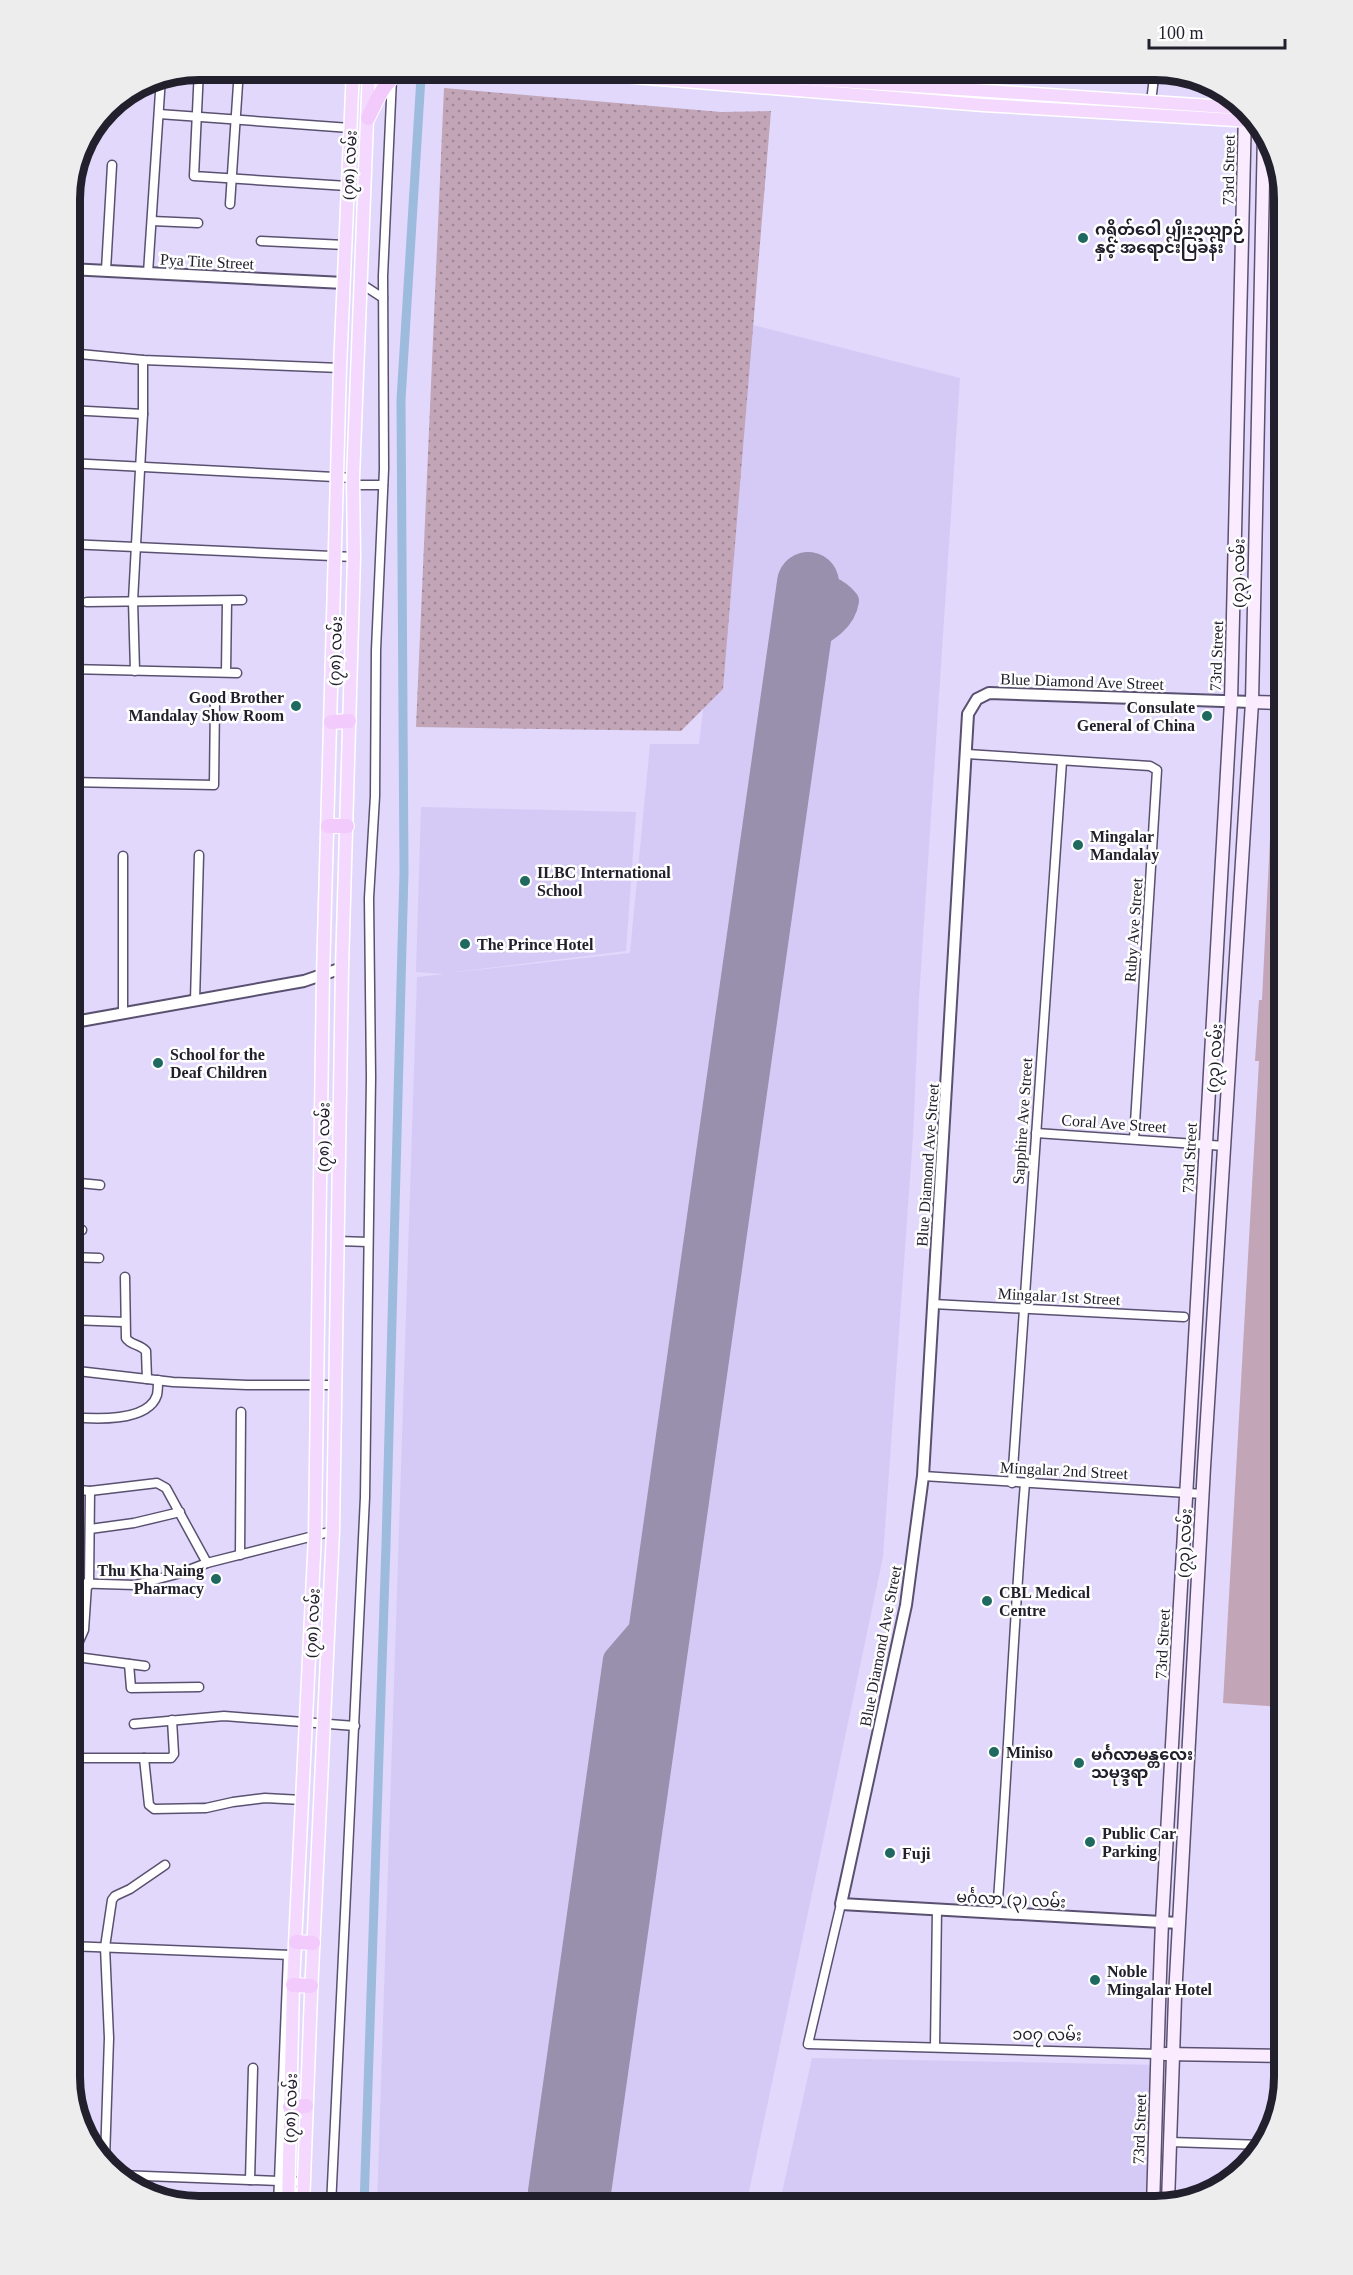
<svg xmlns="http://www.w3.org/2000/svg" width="1353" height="2275" font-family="'Times New Roman','Noto Sans Myanmar',serif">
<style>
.built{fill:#d5caf5}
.grass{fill:url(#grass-dots)}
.park{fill:#c2a5b7}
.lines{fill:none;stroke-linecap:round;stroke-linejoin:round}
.stream{stroke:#788ca8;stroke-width:3}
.canal{stroke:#9dbbdd;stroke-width:9}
.taxiway{stroke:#9890ac;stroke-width:24}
.runway{stroke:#9890ac;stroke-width:62}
.minor-casing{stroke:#5a5170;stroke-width:11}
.tertiary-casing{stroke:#5a5170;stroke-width:14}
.secondary-casing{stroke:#5a5170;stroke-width:15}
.primary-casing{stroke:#fff;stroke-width:15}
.trunk-casing{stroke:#fff;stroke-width:16}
.minor{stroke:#fff;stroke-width:8}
.tertiary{stroke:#fff;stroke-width:10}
.secondary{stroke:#faecfe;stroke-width:12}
.primary{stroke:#f5d8fd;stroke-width:12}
.trunk{stroke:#f2cbfc;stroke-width:14}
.poi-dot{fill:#1f6961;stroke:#fff;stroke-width:2}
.labels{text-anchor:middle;stroke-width:5;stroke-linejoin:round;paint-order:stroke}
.street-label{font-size:16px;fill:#23202d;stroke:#fff}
.poi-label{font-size:16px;font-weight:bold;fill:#23202d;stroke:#fff;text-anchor:start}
.rim{fill:none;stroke:#23202d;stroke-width:8}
</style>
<defs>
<pattern id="grass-dots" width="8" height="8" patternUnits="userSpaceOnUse" patternTransform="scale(1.5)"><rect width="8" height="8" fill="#c2a5b7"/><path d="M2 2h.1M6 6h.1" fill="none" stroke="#9d8695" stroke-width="1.8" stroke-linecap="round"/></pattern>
</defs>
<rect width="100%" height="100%" fill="#e1d8fc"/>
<g class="built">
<polygon points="749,324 960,378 919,998 913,1136 883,1557 746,2206 377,2206 417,977 444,974 416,972 421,807 636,812 626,951 448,973 630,953 650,744 699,744"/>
<polygon points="812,2058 1161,2065 1154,2206 779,2206"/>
</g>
<polygon class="grass" points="444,88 721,112 771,111 723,689 681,731 416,727"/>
<polygon class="park" points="1276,716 1284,716 1284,1707 1223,1703 1259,1061 1255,1061 1259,1000 1262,1000"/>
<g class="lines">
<polyline class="stream" points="982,80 982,69"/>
<polyline class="canal" points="364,2206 386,1545 404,872 401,400 421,77"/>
<g class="taxiway">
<path d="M799,647C818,634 843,625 847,601C836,588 825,586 808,583"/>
<polyline points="548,2206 540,2191 615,1659 664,1602"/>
</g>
<polyline class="runway" points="578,2206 808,583"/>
<defs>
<g id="minor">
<polyline points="199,69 194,176 347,186"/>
<polyline points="1151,102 1155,69"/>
<polyline points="159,114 350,128"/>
<polyline points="230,204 239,69"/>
<polyline points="152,221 198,223"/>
<polyline points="261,241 345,245"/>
<polyline points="106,270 112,165"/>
<polyline points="148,273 161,77"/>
<polyline points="360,283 383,298"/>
<polyline points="69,353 143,360 340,368"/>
<polyline points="69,410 143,414"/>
<polyline points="69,463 353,478"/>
<polyline points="353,485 383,485"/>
<polyline points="69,544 354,557"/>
<polyline points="87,602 242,600"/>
<polyline points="69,669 237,673"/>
<polyline points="135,671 133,601 143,414 143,360"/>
<polyline points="226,672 227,601"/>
<polyline points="967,754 1150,766 1157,770 1134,1139"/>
<polyline points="69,782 214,785 215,701"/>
<polyline points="123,856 123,1014"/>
<polyline points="195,1001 199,855"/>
<polyline points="1036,1133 1225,1146"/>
<polyline points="69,1182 100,1185"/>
<polyline points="69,1229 82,1230"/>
<polyline points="338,1241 368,1242"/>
<polyline points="69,1257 99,1258"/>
<path d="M125,1277L126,1338C130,1345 140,1344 146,1351L147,1379"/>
<polyline points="933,1304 1184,1317"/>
<polyline points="71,1320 125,1322"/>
<polyline points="69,1330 71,1320 70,1315"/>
<polyline points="69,1370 173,1382 247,1385 336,1385"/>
<path d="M69,1417C92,1419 148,1423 157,1395C158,1390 158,1384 158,1380"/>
<polyline points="923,1476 1203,1494"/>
<polyline points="1012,1483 1062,761"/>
<polyline points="69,1489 90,1491 157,1483 166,1488 207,1563"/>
<polyline points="90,1529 134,1523 180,1512"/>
<polyline points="240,1555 241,1412"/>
<polyline points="69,1583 135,1585 181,1573 207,1563 333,1531"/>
<polyline points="89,1585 90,1491"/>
<polyline points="69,1656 145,1666"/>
<polyline points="129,1664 131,1688 199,1687"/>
<polyline points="69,1683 72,1657 84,1630 87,1585"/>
<polyline points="134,1724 224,1716 355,1726"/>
<polyline points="69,1758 171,1758 174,1754 172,1720"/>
<polyline points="144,1758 149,1805 154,1809 206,1808 233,1802 265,1798 302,1800"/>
<polyline points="841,1904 808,2044 1158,2054"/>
<path d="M997,1913C1008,1770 1013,1626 1025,1483"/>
<polyline points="69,1946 291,1955"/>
<polyline points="935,2047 937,1909"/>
<polyline points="1170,2142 1263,2145"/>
<polyline points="105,2159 109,2038 105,1947 112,1900 115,1896 130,1889 165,1865"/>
<polyline points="119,2175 304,2182"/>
<polyline points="250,2180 253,2068"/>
<polyline points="278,2206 288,1955"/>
<polyline points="331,2206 365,1497 371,1077 369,898 375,796 376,650 384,469 383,276 392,78"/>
</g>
<g id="tertiary">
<polyline points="69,269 344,283"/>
<polyline points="69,1023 304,981 342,968"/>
<polyline points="1179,1923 841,1904 906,1605 923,1476 968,714 977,699 989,693 1252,702"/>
</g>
<g id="secondary">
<polyline points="1252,702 1284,703"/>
<polyline points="1165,2054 1284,2056"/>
<polyline points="1168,2203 1175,1997 1204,1467 1252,702 1264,134"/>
<path d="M1153,2206C1156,2111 1158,2017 1162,1922L1231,701L1245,112"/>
</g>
<g id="primary">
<polyline points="536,69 983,105 1252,121"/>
<polyline points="703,69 810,79 1241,108"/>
<polyline points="288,2206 293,1985 315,1535 323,975 340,368 353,69"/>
<polyline points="303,2206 311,1994 333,1531 342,968 354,557 353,478 369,69"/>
</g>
<g id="trunk">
<path d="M368,118C378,98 384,80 405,69"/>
<polyline points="331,722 349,721"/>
<polyline points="328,826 347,826"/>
<polyline points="296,1942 313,1943"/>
<polyline points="293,1985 311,1986"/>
<polyline points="290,2107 306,2106"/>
</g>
</defs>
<use href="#minor" class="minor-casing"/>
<use href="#tertiary" class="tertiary-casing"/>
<use href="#secondary" class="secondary-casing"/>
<use href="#primary" class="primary-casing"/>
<use href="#trunk" class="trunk-casing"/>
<use href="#minor" class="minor"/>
<use href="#tertiary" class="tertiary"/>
<use href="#secondary" class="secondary"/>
<use href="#primary" class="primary"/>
<use href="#trunk" class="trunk"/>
</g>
<g class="poi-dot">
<circle cx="1083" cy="238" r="6"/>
<circle cx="296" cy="706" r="6"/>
<circle cx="1207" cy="716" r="6"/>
<circle cx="1078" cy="845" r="6"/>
<circle cx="525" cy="881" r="6"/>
<circle cx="465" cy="944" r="6"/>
<circle cx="158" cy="1063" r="6"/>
<circle cx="216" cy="1579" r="6"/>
<circle cx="987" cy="1601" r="6"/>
<circle cx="994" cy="1752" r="6"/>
<circle cx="1079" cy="1763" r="6"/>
<circle cx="1090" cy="1842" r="6"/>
<circle cx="890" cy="1853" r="6"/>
<circle cx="1095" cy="1980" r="6"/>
</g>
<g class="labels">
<g class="street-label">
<text transform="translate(349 165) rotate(-87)" y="6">(၇၈) လမ်း</text>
<text transform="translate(1228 170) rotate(-89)" y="6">73rd Street</text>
<text transform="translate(207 261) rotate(3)" y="6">Pya Tite Street</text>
<text transform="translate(1238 573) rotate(-89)" y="6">(၇၃) လမ်း</text>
<text transform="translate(335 651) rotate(-88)" y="6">(၇၈) လမ်း</text>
<text transform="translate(1216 656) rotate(-88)" y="6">73rd Street</text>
<text transform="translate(1082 681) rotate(2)" y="6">Blue Diamond Ave Street</text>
<text transform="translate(1133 930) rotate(-86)" y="6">Ruby Ave Street</text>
<text transform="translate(1214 1058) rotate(-86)" y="6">(၇၃) လမ်း</text>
<text transform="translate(1022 1121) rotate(-86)" y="6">Sapphire Ave Street</text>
<text transform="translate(1114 1123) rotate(4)" y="6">Coral Ave Street</text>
<text transform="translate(323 1137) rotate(-89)" y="6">(၇၈) လမ်း</text>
<text transform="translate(1189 1158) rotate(-87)" y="6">73rd Street</text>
<text transform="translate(927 1165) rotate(-86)" y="6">Blue Diamond Ave Street</text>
<text transform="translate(1059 1296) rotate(3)" y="6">Mingalar 1st Street</text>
<text transform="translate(1064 1470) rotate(3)" y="6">Mingalar 2nd Street</text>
<text transform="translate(1184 1543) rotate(-87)" y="6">(၇၃) လမ်း</text>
<text transform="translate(312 1623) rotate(-87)" y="6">(၇၈) လမ်း</text>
<text transform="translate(1162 1644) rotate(-87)" y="6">73rd Street</text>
<text transform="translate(880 1646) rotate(-79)" y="6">Blue Diamond Ave Street</text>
<text transform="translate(1011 1899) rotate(3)" y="6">မင်္ဂလာ (၃) လမ်း</text>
<text transform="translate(1047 2034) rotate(1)" y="6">၁၀၇ လမ်း</text>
<text transform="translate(290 2108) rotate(-88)" y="6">(၇၈) လမ်း</text>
<text transform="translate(1139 2129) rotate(-88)" y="6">73rd Street</text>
</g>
<g class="poi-label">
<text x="1095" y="235">ဂရိတ်ဝေါ ပျိုးဥယျာဉ်<tspan x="1095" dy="18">နှင့် အရောင်းပြခန်း</tspan></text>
<text x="284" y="703" text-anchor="end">Good Brother<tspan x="284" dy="18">Mandalay Show Room</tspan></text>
<text x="1195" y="713" text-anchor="end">Consulate<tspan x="1195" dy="18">General of China</tspan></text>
<text x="1090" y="842">Mingalar<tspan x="1090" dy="18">Mandalay</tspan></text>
<text x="537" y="878">ILBC International<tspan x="537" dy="18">School</tspan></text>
<text x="477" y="950">The Prince Hotel</text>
<text x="170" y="1060">School for the<tspan x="170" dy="18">Deaf Children</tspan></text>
<text x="204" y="1576" text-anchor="end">Thu Kha Naing<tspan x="204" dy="18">Pharmacy</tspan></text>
<text x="999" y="1598">CBL Medical<tspan x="999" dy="18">Centre</tspan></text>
<text x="1006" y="1758">Miniso</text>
<text x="1091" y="1760">မင်္ဂလာမန္တလေး<tspan x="1091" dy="18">သမုဒ္ဒရာ</tspan></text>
<text x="1102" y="1839">Public Car<tspan x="1102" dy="18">Parking</tspan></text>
<text x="902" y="1859">Fuji</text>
<text x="1107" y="1977">Noble<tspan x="1107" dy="18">Mingalar Hotel</tspan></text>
</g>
</g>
<path d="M0 0H1353V2275H0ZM199 80H1155A119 119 0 0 1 1274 199V2077A119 119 0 0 1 1155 2196H199A119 119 0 0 1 80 2077V199A119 119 0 0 1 199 80Z" fill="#ededee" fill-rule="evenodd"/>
<path class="rim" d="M199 80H1155A119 119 0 0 1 1274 199V2077A119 119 0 0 1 1155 2196H199A119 119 0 0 1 80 2077V199A119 119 0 0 1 199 80Z"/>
<path d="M1149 39v9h136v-9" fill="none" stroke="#23202d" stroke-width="3"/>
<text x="1158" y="39" font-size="18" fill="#23202d" stroke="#ffffff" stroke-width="4.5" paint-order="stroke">100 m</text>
</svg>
